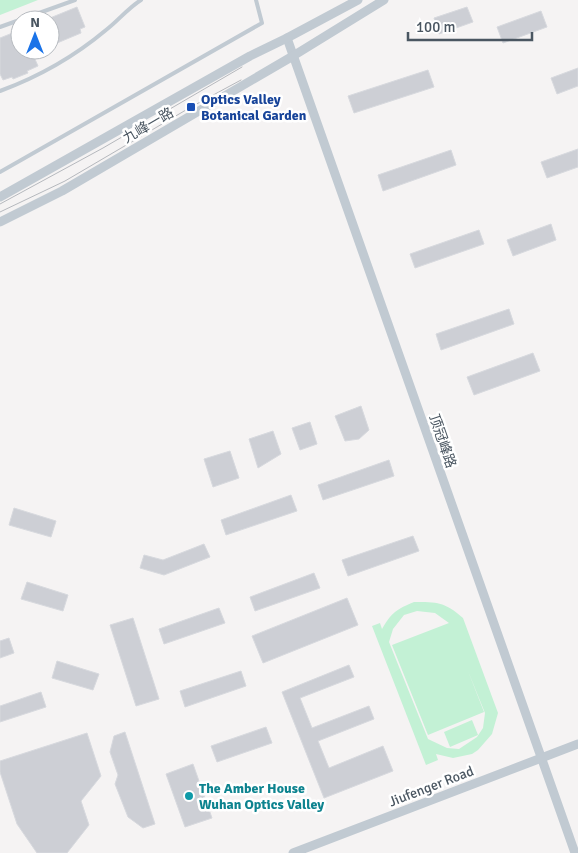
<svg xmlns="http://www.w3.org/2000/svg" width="578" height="853" font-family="Signika,'Noto Sans SC',sans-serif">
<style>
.green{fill:#c3f1d5;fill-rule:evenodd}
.building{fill:#cdcfd5;stroke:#d7d9de}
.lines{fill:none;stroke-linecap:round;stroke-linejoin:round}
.service{stroke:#c1cad2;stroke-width:4}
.tertiary{stroke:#c1cad2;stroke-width:9}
.tram{stroke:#b5b8bd;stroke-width:1}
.transit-dot{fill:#1a4fb4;stroke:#fff;stroke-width:2}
.culture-dot{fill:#0f9aa8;stroke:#fff;stroke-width:2}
.labels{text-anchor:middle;stroke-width:5;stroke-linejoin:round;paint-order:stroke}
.transit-label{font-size:14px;font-weight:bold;fill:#164399;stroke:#fff;text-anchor:start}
.street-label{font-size:14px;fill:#4a5661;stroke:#fff}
.culture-label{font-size:14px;font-weight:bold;fill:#0d838f;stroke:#fff;text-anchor:start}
</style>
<rect width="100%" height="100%" fill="#f5f3f3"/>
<g class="green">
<polygon points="0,0 38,0 0,15"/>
<path d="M414,602C437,602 445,602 463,618L498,713L492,734L478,750L472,754L453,758L436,754L438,760L426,765L372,626L380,623L382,629C392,612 397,609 414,602ZM417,611L435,613L449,623L392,645L428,735L484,712L468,671L485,713L483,728L477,737L459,749L447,748L428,739L389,642L393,629L404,615Z"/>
<polygon points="472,720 478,735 450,747 444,732"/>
</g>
<g class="building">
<polygon points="77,7 85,27 80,29 81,33 50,46 50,18"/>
<polygon points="467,7 473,22 439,34 434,18"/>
<polygon points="541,11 547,27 503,43 497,27"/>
<polygon points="20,30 20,50 50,50 34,57 38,66 27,71 28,73 13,79 12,77 3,80 0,74 0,38"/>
<polygon points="578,68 578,86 557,94 551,78"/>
<polygon points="428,70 434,87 354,113 348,96"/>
<polygon points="578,149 578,167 547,178 541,162"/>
<polygon points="451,150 456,165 383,191 378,175"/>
<polygon points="551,224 556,240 513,256 507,240"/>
<polygon points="479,230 484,244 415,268 410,254"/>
<polygon points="509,309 514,324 441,350 436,334"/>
<polygon points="533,353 540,371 474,395 467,377"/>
<polygon points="361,406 369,430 359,439 345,441 335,416"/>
<polygon points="310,422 317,444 300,450 292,428"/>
<polygon points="273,431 281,454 258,468 249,439"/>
<polygon points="230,451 239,478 213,487 204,459"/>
<polygon points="389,460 394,476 323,500 318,485"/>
<polygon points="291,495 297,511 226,535 221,520"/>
<polygon points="14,508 56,521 51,537 9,525"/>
<polygon points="413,536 419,551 348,576 342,560"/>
<polygon points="204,544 210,557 164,575 140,568 144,555 163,560"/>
<polygon points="314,573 320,588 255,611 250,597"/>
<polygon points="27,582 68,595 63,611 21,599"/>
<polygon points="347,598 358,625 263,663 252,636"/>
<polygon points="219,608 225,623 164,644 159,629"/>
<polygon points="133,618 159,699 136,706 110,625"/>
<polygon points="9,638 14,653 0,658 0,641"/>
<polygon points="57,661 99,674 93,690 52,678"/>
<polygon points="349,665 354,677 300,698 312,728 369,706 374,719 318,741 329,768 383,746 393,771 324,798 282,692"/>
<polygon points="241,671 246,686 185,707 180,691"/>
<polygon points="41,692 46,707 0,722 0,706"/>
<polygon points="266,727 272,743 217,762 211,746"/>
<polygon points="125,732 155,824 143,828 128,817 115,784 118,775 110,752 114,736"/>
<polygon points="87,733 101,776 81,801 89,825 67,853 37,853 17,824 0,772 0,761"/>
<polygon points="193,764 212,818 185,827 166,774"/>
</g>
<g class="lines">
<g class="service">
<polyline points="0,27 75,0"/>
<path d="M0,91C38,77 75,56 106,30C118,21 128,8 141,0"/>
<polyline points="0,172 262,23 256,0"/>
</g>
<g class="tertiary">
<polyline points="287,38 575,853"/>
<polyline points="0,197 250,56 287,38 358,0"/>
<polyline points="0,222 62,191 293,56 384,0"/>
<polyline points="293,853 578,744"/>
</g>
<g class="tram">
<polyline points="0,204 103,148 242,67"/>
<polyline points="0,212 65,181 191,107 241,80"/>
</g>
</g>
<rect class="transit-dot" x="186" y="102" width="10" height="10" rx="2.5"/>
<circle class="culture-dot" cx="189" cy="796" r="5"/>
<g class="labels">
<g class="transit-label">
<text x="201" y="104">Optics Valley<tspan x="201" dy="16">Botanical Garden</tspan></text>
</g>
<g class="street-label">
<text transform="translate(148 125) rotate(-30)" y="5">九峰一路</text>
<text transform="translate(443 441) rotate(71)" y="5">顶冠峰路</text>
<text transform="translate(431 786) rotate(-21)" y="5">Jiufenger Road</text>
</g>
<g class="culture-label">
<text x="199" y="793">The Amber House<tspan x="199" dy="16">Wuhan Optics Valley</tspan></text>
</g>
</g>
<g transform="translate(35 35)"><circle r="24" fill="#ffffff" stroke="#b7bbc0"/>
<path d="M0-4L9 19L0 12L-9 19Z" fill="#1a73e8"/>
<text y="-8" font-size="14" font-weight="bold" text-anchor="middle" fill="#4a5661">N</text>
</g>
<path d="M408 32v8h124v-8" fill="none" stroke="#4a5661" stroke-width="2.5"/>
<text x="416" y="32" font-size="15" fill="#4a5661" stroke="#ffffff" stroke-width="4" paint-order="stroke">100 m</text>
</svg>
